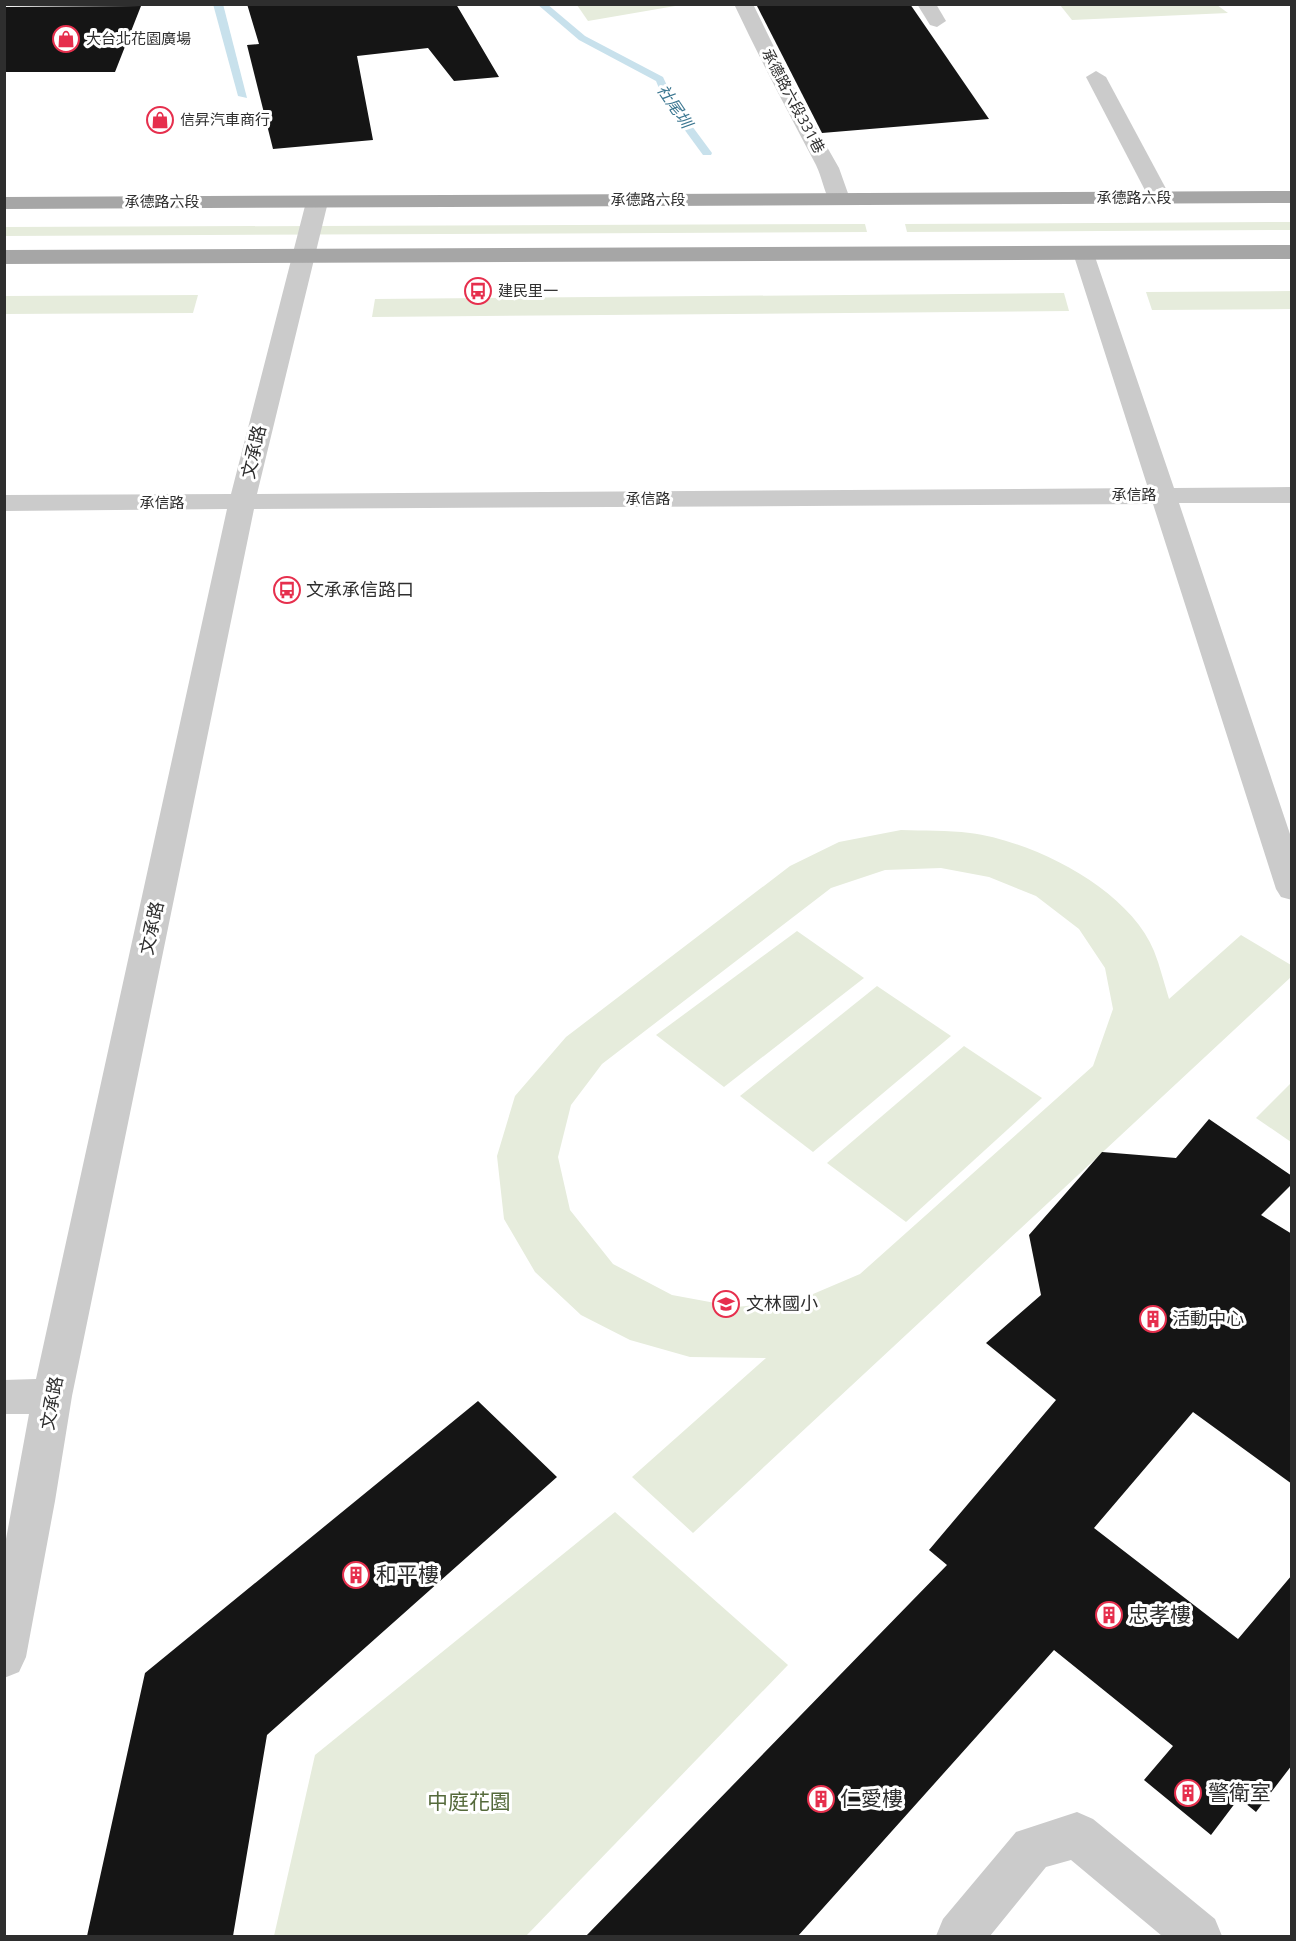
<svg xmlns="http://www.w3.org/2000/svg" width="1296" height="1941" font-family="'Open Sans','Noto Sans TC',sans-serif">
<style>
.green{fill:#e6ecdc;fill-rule:evenodd}
.lines{fill:none;stroke-linecap:round;stroke-linejoin:round}
.stream{fill:#c8e1ec;fill-rule:evenodd}
.building{fill:#151515}
.minor{fill:#cbcbcb;fill-rule:evenodd}
.major{fill:#a6a6a6;fill-rule:evenodd}
.labels{text-anchor:middle;stroke-width:6;stroke-linejoin:round;paint-order:stroke}
.far-poi-label{font-size:15px;fill:#2e2e2e;stroke:#fff;text-anchor:start}
.far-street-label{font-size:15px;fill:#2e2e2e;stroke:#fff}
.far-water-label{font-size:16px;font-style:italic;fill:#3c7791;stroke:#fff}
.street-label{font-size:18px;fill:#2e2e2e;stroke:#fff}
.poi-label{font-size:18px;fill:#2e2e2e;stroke:#fff;text-anchor:start}
.near-poi-label{font-size:21px;fill:#2e2e2e;stroke:#fff;text-anchor:start}
.near-park-label{font-size:21px;fill:#556a3b;stroke:#fff}
</style>
<rect width="100%" height="100%" fill="#fff"/>
<g class="green">
<polygon points="577,5 681,5 588,21"/>
<polygon points="1060,5 1217,5 1228,13 1072,20"/>
<polygon points="1291,222 1291,230 907,232 905,224"/>
<polygon points="865,224 867,232 5,236 4,227"/>
<polygon points="1291,291 1291,309 1152,310 1146,292"/>
<polygon points="1064,293 1069,311 372,317 375,299"/>
<polygon points="198,295 193,313 5,314 5,296"/>
<path d="M901,830C924,831 947,830 970,833C1033,841 1129,889 1154,951C1160,966 1164,983 1169,999L1241,935L1291,965V977L693,1533L632,1477L766,1358L690,1357L630,1340L581,1315L535,1272L504,1219L497,1156L515,1096L566,1037L790,866L839,842ZM941,868L989,877L1036,896L1079,929L1105,968L1113,1009L1093,1066L860,1274L799,1300L737,1307L672,1295L613,1264L570,1210L558,1157L571,1105L602,1064L831,888L885,870Z"/>
<polygon points="797,931 864,978 724,1087 656,1035"/>
<polygon points="877,986 951,1036 813,1152 740,1096"/>
<polygon points="964,1046 1042,1098 906,1222 827,1163"/>
<polygon points="1291,1083 1291,1142 1256,1118"/>
<polygon points="615,1512 788,1665 526,1936 274,1936 315,1755"/>
</g>
<g class="lines">
<g class="stream">
<polygon points="213,4 223,4 247,98 238,96"/>
<polygon points="537,4 547,4 585,36 663,77 675,103 712,153 711,155 703,155 665,103 656,81 579,40"/>
</g>
</g>
<g class="building">
<polygon points="247,4 456,4 499,77 454,81 428,48 357,56 373,140 273,149 247,45 259,44"/>
<polygon points="756,4 910,4 989,119 822,133"/>
<polygon points="141,6 115,72 4,72 4,7"/>
<polygon points="1209,1119 1292,1176 1292,1184 1261,1215 1292,1234 1292,1484 1193,1412 1094,1528 1238,1639 1292,1575 1292,1765 1256,1812 1239,1798 1211,1835 1144,1780 1173,1746 1054,1650 798,1936 586,1936 947,1565 929,1550 1056,1400 986,1343 1041,1295 1029,1235 1102,1152 1176,1158"/>
<polygon points="478,1401 557,1477 267,1735 233,1936 87,1936 145,1673"/>
</g>
<g class="lines">
<g class="minor">
<path d="M734,4H753L798,96L839,168L850,199L847,204H831C824,192 822,177 816,165C788,112 760,59 734,4Z"/>
<polygon points="917,4 936,4 946,21 937,27 930,25"/>
<polygon points="1096,71 1106,77 1171,198 1168,203 1152,203 1149,198 1086,77"/>
<polygon points="317,196 325,197 328,202 257,494 1148,488 1073,253 1076,248 1092,248 1174,488 1292,487 1292,503 1179,503 1292,840 1292,900 1281,897 1276,889 1153,504 254,509 72,1396 55,1501 26,1657 19,1672 4,1678 4,1550 29,1414 4,1414 4,1380 36,1379 227,509 4,511 4,495 231,494 306,202 309,197"/>
<polygon points="1077,1812 1093,1819 1215,1919 1222,1936 1162,1936 1071,1860 1046,1867 990,1936 936,1936 943,1919 1016,1832"/>
</g>
<g class="major">
<polygon points="1292,191 1292,203 4,209 4,197"/>
<polygon points="1292,245 1292,259 4,264 4,250"/>
</g>
</g>
<defs>
<symbol id="shop-ring" viewBox="-11 -11 22 22"><circle r="9.5" fill="#fff" stroke="#e62f4d" stroke-width="1.5"/><path d="M-5-2.5h2.3a2.7 3.5 0 0 1 5.4 0H5L5.5 6h-11ZM-1.5-2.5h3a1.5 2.3 0 0 0-3 0Z" fill="#e62f4d"/></symbol>
<symbol id="bus-ring" viewBox="-11 -11 22 22"><circle r="9.5" fill="#fff" stroke="#e62f4d" stroke-width="1.5"/><path d="M-5-6H5V4H4V6H2V4H-2V6H-4V4H-5ZM-3.5-4V0h7V-4ZM-3.5 1.2v1.5H-2V1.2ZM2 1.2v1.5H3.5V1.2Z" fill="#e62f4d"/></symbol>
<symbol id="school-ring" viewBox="-11 -11 22 22"><circle r="9.5" fill="#fff" stroke="#e62f4d" stroke-width="1.5"/><path d="M0-5L7-2L0 1L-7-2ZM-4 1L0 2.5L4 1V4Q0 6-4 4Z" fill="#e62f4d"/></symbol>
<symbol id="building-ring" viewBox="-11 -11 22 22"><circle r="9.5" fill="#fff" stroke="#e62f4d" stroke-width="1.5"/><path d="M-4-6H4V6H1V3H-1V6H-4ZM-2.5-4.3h1.7v1.8h-1.7ZM.8-4.3h1.7v1.8H.8ZM-2.5-1h1.7V.8h-1.7ZM.8-1h1.7V.8H.8Z" fill="#e62f4d"/></symbol>
</defs>
<g fill-rule="evenodd">
<use href="#shop-ring" x="51" y="24" width="30" height="30"/>
<use href="#shop-ring" x="145" y="105" width="30" height="30"/>
<use href="#bus-ring" x="463" y="276" width="30" height="30"/>
<use href="#bus-ring" x="272" y="575" width="30" height="30"/>
<use href="#school-ring" x="711" y="1289" width="30" height="30"/>
<use href="#building-ring" x="1138" y="1304" width="30" height="30"/>
<use href="#building-ring" x="341" y="1560" width="30" height="30"/>
<use href="#building-ring" x="1094" y="1600" width="30" height="30"/>
<use href="#building-ring" x="1173" y="1778" width="30" height="30"/>
<use href="#building-ring" x="806" y="1784" width="30" height="30"/>
</g>
<g class="labels">
<g class="far-poi-label">
<text x="86" y="44">大台北花園廣場</text>
<text x="180" y="125">信昇汽車商行</text>
<text x="498" y="296">建民里一</text>
</g>
<g class="far-street-label">
<text transform="translate(793 101) rotate(62)" y="5">承德路六段331巷</text>
<text x="1134" y="203">承德路六段</text>
<text x="648" y="205">承德路六段</text>
<text x="162" y="207">承德路六段</text>
<text x="1134" y="500">承信路</text>
<text x="648" y="504">承信路</text>
<text x="162" y="508">承信路</text>
</g>
<g class="far-water-label">
<text transform="translate(675 106) rotate(56)" y="6">社尾圳</text>
</g>
<g class="street-label">
<text transform="translate(254 452) rotate(-77)" y="6">文承路</text>
<text transform="translate(152 928) rotate(-78)" y="6">文承路</text>
<text transform="translate(52 1403) rotate(-80)" y="6">文承路</text>
</g>
<g class="poi-label">
<text x="306" y="596">文承承信路口</text>
<text x="746" y="1310">文林國小</text>
<text x="1172" y="1325">活動中心</text>
</g>
<g class="near-poi-label">
<text x="376" y="1582">和平樓</text>
<text x="1128" y="1622">忠孝樓</text>
<text x="1208" y="1800">警衛室</text>
<text x="840" y="1806">仁愛樓</text>
</g>
<g class="near-park-label">
<text x="469" y="1809">中庭花園</text>
</g>
</g>
<rect width="1296" height="1941" fill="none" stroke="#2e2e2e" stroke-width="12"/>
</svg>
